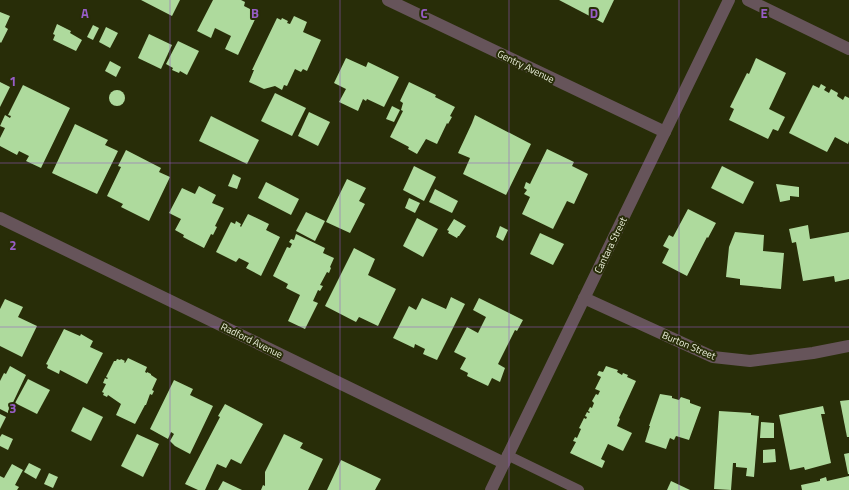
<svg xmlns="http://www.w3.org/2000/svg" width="849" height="490" font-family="'Titillium Web',sans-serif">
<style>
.building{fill:#aeda9d}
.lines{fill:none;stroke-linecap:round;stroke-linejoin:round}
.lane{stroke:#66545a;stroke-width:10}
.street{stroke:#66545a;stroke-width:12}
.grid{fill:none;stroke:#975dc6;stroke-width:1;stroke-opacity:0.55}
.labels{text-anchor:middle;stroke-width:4;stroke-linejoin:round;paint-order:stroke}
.street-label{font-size:10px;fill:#ebf0db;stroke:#282d08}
.grid-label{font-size:13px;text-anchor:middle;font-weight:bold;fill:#975dc6;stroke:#282d08;stroke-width:4;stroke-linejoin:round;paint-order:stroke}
</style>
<rect width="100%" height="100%" fill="#282d08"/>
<g class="building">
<polygon points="141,0 180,0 172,16"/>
<polygon points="213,0 241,0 245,2 244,6 258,13 238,55 225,49 231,36 215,28 211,38 197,31"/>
<polygon points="559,0 614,0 603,23"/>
<polygon points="0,12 10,16 5,27 8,29 1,43 0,42"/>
<polygon points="294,16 307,22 303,32 321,40 307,71 303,69 301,72 295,69 287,86 284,85 282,90 275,86 264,89 249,82 254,70 252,70 277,18 281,20 282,18 288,21 287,23 290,24"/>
<polygon points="57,24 71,31 70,33 82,40 76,51 53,40 55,35 53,34"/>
<polygon points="93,25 99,28 93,40 87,37"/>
<polygon points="106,27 118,33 110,48 99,42"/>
<polygon points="149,34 172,45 161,69 138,58"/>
<polygon points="178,41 199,51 187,75 180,71 179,73 172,70 173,68 166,64"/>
<polygon points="346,58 366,67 368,62 399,77 384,107 367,99 366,101 363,99 358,111 339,102 346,89 334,83"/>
<polygon points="756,58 786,73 769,109 785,117 778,131 773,129 768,139 729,120 734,109 730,107 747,73 749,74"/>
<polygon points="110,61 121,67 116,77 105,71"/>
<polygon points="0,82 10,87 0,107"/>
<polygon points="409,82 436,95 435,97 455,107 450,116 452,117 448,124 447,123 437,144 426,139 417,154 408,149 409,147 390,137 403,111 401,110 403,103 400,101"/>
<polygon points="821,84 826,87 824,90 829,93 831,89 838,93 837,96 843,100 845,96 849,98 849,141 848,144 835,137 827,152 789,133 813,85 819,88"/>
<polygon points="23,85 70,108 41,168 26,161 29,156 19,151 17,155 0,146 0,138 5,128 0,126 5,115 10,118 11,116 8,115"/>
<circle cx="117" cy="98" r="8"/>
<polygon points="275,93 306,108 292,136 261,121"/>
<polygon points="392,106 400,110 394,122 386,119"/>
<polygon points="309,112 330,122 318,146 298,136"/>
<polygon points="475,115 531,144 506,195 463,174 470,158 458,153 472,123"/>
<polygon points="211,116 259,140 247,164 199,141"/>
<polygon points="75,124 108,140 105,145 118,151 97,194 52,173"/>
<polygon points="547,149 574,162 572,166 588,174 574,204 567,201 553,229 522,214 530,197 524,194 527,190 524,188 526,182 530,184"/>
<polygon points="126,150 161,168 159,172 170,177 149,221 121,207 123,204 107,196 121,167 118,166"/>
<polygon points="414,166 436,177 424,201 403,190"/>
<polygon points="722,166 754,182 743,204 711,188"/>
<polygon points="233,174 241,178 237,189 228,186"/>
<polygon points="347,179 366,188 359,201 365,204 350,233 326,222"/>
<polygon points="266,182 299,199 291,215 258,198"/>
<polygon points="776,184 799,187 799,197 790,196 790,200 780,202"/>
<polygon points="199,186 216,195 212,203 224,208 215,226 217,227 213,235 211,234 204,248 183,237 184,235 175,230 181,219 169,213 182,188 195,194"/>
<polygon points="435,189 458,201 452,213 429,202"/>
<polygon points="409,198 420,203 415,213 405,208"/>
<polygon points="688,209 716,223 708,238 707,237 687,276 662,263 669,249 663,246 669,235 673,237"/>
<polygon points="306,212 325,221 315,241 296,231"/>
<polygon points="248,214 269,224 266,230 280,237 261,276 246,268 249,263 239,258 236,262 216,252 231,222 235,224 236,221 241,224 240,226 241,227"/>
<polygon points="417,218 438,229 423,257 403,246"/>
<polygon points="454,219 466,226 459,236 458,236 457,238 448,233 449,231 447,230"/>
<polygon points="808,225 810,239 849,232 849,279 835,282 834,276 803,281 796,242 792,243 789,229"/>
<polygon points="500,226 508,230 503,241 496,237"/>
<polygon points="735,232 764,235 763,251 784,253 781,289 740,285 740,279 726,277 729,247"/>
<polygon points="540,233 564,244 553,265 530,254"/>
<polygon points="296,234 325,248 323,253 334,258 330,267 331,268 329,273 327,272 320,285 323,286 320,291 318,290 313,301 318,303 305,329 288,321 300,295 286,288 288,284 273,276 287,247 290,248 292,244 289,242 291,239 294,240"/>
<polygon points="354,248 375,259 368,275 396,289 378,326 359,317 356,322 325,306"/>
<polygon points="451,297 465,304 437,360 423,354 425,349 415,344 414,348 393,338 409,306 416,310 422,298 446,309"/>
<polygon points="479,298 523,320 517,331 515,330 498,364 505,368 500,382 492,378 488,386 467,376 468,373 460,369 466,358 454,352 467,327 478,333 486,317 473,310"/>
<polygon points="5,299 23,307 18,317 37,326 22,357 0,346 0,309"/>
<polygon points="64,329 80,336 81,334 93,341 90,347 103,353 87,384 60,370 59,374 47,368 48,365 46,364"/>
<polygon points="128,358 147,367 145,372 147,373 147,372 151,374 151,375 157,379 152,390 154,391 152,395 150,394 146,405 145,405 135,424 116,415 121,404 108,395 107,397 103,395 104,393 102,392 106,384 103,383 105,378 107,379 108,378 106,377 114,361 116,361 117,359 120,360 121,359 125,361 124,362 125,363"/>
<polygon points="10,366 26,375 8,413 0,409 0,381 4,373 6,374"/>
<polygon points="606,366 618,370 617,372 622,375 623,373 628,375 627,377 636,381 619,418 620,419 617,426 632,433 623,451 608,444 601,459 605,461 602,468 570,453 576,442 573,441 575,437 577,438 581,429 579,428 584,418 586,419 587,417 585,416 587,412 589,413 590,412 588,411 590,407 592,408 594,403 592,401 596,394 598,395 600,391 595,389 601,377 597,375 599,371 603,372"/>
<polygon points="28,379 50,390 37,414 15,403"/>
<polygon points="174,380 193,389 190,395 213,406 190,454 175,446 170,441 174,434 171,432 168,439 150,429"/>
<polygon points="660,394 672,396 672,398 679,400 681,397 690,400 690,403 701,407 689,440 676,436 674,440 670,438 666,449 645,442 650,426 649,426"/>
<polygon points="849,400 849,437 847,437 840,401"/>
<polygon points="225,404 263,424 241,464 231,459 226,468 217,464 205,490 198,490 185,484 220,417 218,416"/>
<polygon points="823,406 825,414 821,414 831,463 805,470 804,467 790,470 779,415"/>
<polygon points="83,407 103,417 91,441 71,431"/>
<polygon points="719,411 751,413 751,415 759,416 754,477 746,476 747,468 736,467 736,463 733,463 731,490 714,489"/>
<polygon points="0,414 6,417 0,429"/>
<polygon points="761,422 774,423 774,438 760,438"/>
<polygon points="2,434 13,439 8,450 0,446 0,437"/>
<polygon points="137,434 159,444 143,477 121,466"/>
<polygon points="284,434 303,443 300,448 323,459 308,490 261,490 263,485 265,486 265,472"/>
<polygon points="775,449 776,462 763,463 763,450"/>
<polygon points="849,453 849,474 848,474 844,454"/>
<polygon points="341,460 381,479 375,490 327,490"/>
<polygon points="29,463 41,469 36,479 24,472"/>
<polygon points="12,464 23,470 15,485 19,487 17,490 0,490 0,476 4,478"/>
<polygon points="49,473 58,477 53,488 44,484"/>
<polygon points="849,476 849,490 802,490 801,485 820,481 820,479 826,477 827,481"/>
<polygon points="223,481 242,490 218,490"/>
<polygon points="671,481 690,490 667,490"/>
</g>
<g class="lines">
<polyline class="lane" points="507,455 579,490"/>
<g class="street">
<polyline points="388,0 665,132"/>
<polyline points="748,0 849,49"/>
<polyline points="0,218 504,463"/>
<polyline points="584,298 713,357 750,361 813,353 849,346"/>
<polyline points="491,490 729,0"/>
</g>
</g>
<path class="grid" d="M170,0V490M340,0V490M509,0V490M679,0V490M0,163H849M0,327H849"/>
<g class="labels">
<g class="street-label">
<text transform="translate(526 66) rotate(26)" y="4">Gentry Avenue</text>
<text transform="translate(610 245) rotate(-64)" y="4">Cantara Street</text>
<text transform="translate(252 340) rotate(26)" y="4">Radford Avenue</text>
<text transform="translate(689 345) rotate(23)" y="4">Burton Street</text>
</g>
</g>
<g class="grid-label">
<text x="85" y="18">A</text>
<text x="255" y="18">B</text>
<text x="424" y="18">C</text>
<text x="594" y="18">D</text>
<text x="764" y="18">E</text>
<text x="13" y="86">1</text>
<text x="13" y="250">2</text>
<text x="13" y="413">3</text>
</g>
</svg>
